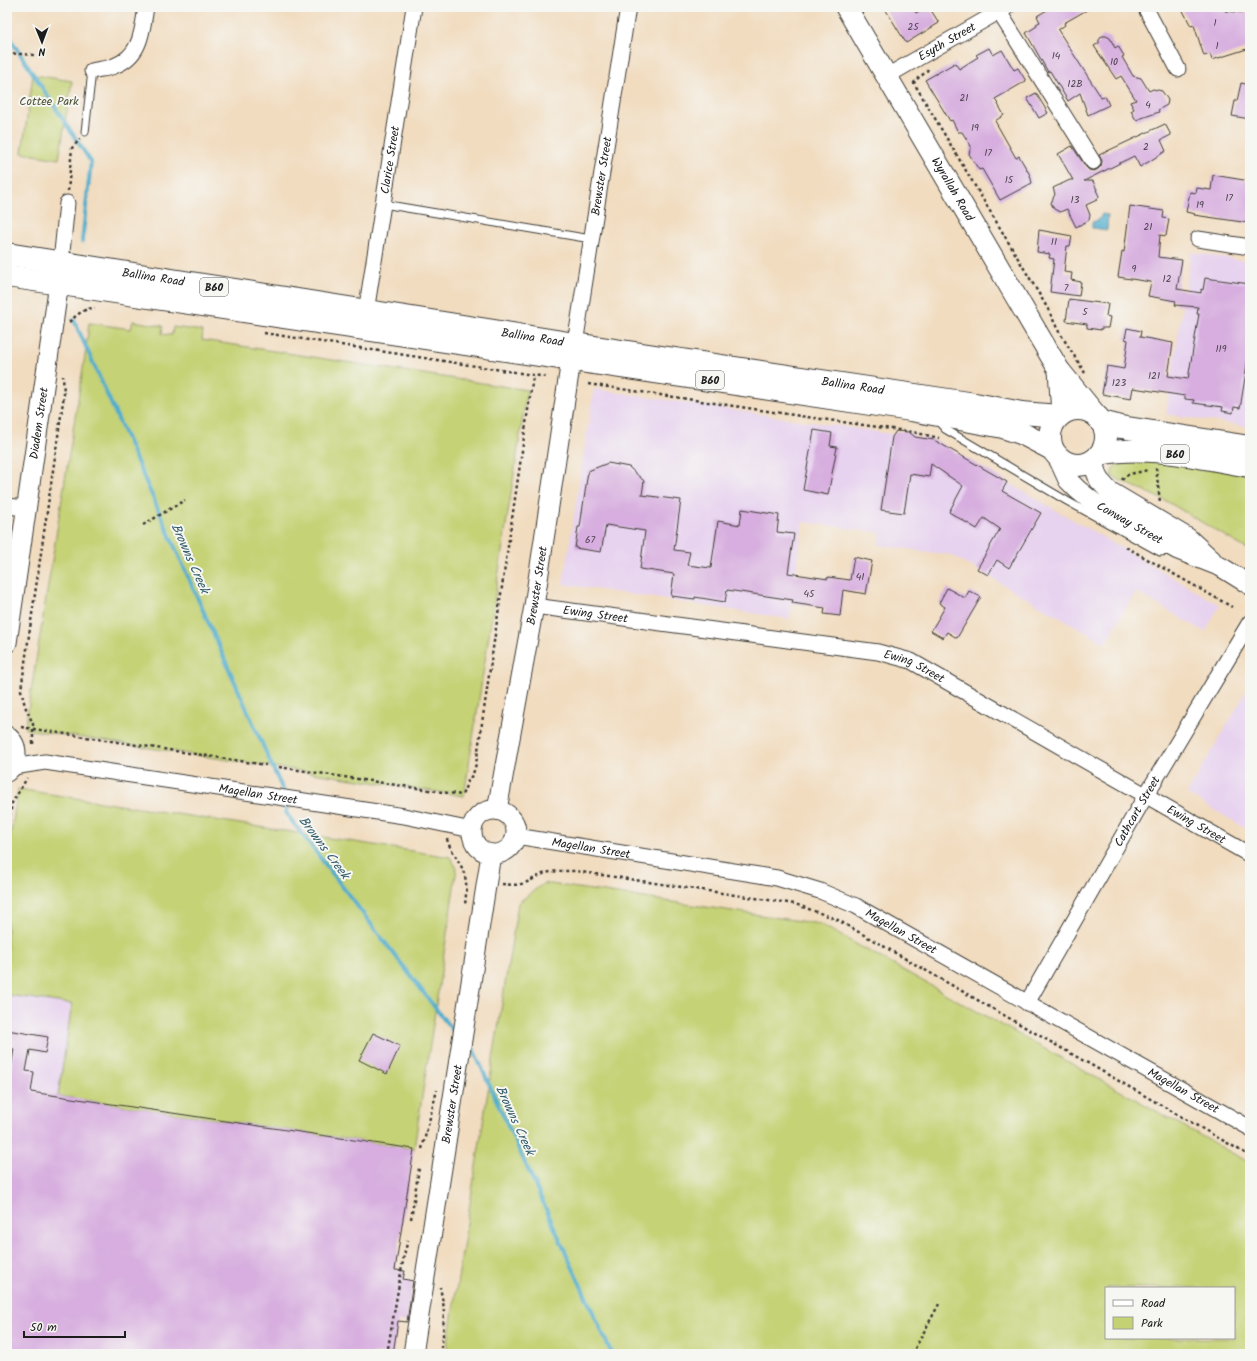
<svg xmlns="http://www.w3.org/2000/svg" width="1257" height="1361" font-family="Kalam,sans-serif">
<style>
.built{fill:#e7d2ef}
.green{fill:#c5d274;stroke:#707748;fill-rule:evenodd}
.water{fill:#4fadcd;stroke:#366474}
.lines{fill:none;stroke-linecap:round;stroke-linejoin:round}
.stream{stroke:#4fadcd;stroke-width:4}
.building{fill:#d7aedf}
.service-casing{stroke:#3c3934;stroke-width:9}
.minor-casing{stroke:#3c3934;stroke-width:17}
.tertiary-casing{stroke:#3c3934;stroke-width:21}
.secondary-casing{stroke:#3c3934;stroke-width:23}
.primary-casing{stroke:#3c3934;stroke-width:24}
.path{stroke:#3c3934;stroke-width:2.5;stroke-dasharray:3 3;stroke-linecap:butt}
.service{stroke:#fff;stroke-width:7}
.minor{stroke:#fff;stroke-width:15}
.tertiary{stroke:#fff;stroke-width:19}
.secondary{stroke:#fff;stroke-width:21}
.primary{stroke:#fff;stroke-width:22}
.labels{text-anchor:middle;stroke-width:4;stroke-linejoin:round;paint-order:stroke}
.number-label{font-size:10px;fill:#4b404d}
.shield{fill:#f6f6f2;stroke:#5d5d5c;stroke-width:1}
.shield-label{font-size:11px;font-weight:bold;fill:#1c1c1c}
.street-label{font-size:12px;fill:#1c1c1c;stroke:#f6f6f2}
.park-label{font-size:12px;fill:#4f5336;stroke:#f6f6f2}
.water-label{font-size:13px;font-style:italic;fill:#335d6c;stroke:#f6f6f2}
</style>
<rect width="100%" height="100%" fill="#f6f6f2"/>
<filter id="ink" filterUnits="userSpaceOnUse"><feTurbulence type="fractalNoise" baseFrequency=".025" numOctaves="2"/><feDisplacementMap in="SourceGraphic" scale="8" xChannelSelector="R" yChannelSelector="G"/><feConvolveMatrix kernelMatrix="1 2 1 2 8 2 1 2 1" color-interpolation-filters="sRGB"/></filter>
<filter id="wash" filterUnits="userSpaceOnUse"><feTurbulence type="fractalNoise" baseFrequency=".012" numOctaves="4" result="noise"/><feDisplacementMap in="SourceGraphic" scale="16" xChannelSelector="R" yChannelSelector="G"/><feGaussianBlur stdDeviation="0.9" result="paint"/><feColorMatrix in="noise" values="0 0 0 0 0 0 0 0 0 0 0 0 0 0 0 0 0 1.4 0 .05"/><feComposite in="paint" operator="in"/></filter>
<g filter="url(#wash)">
<rect width="100%" height="100%" fill="#f1dcbf"/>
<g class="built">
<polygon points="1191,252 1250,262 1250,427 1166,414"/>
<polygon points="594,389 917,438 940,443 1220,605 1205,632 1136,592 1105,643 951,555 879,545 881,533 803,522 790,619 563,584"/>
<polygon points="1250,685 1250,831 1187,794"/>
<polygon points="7,995 72,1004 58,1096 7,1088"/>
</g>
<g class="green">
<polygon points="33,75 72,81 59,159 22,153"/>
<polygon points="133,321 163,326 162,334 172,335 173,327 203,331 202,340 527,390 464,796 25,729 86,349 89,323 131,329"/>
<polygon points="1154,460 1250,474 1250,551 1168,502 1111,476 1113,469 1119,462"/>
<polygon points="18,789 450,857 457,868 414,1149 58,1096 72,1004 7,995 7,859"/>
<path d="M544,883L820,924L1250,1163V1354H446L518,903ZM1106,1288H1234V1338H1106Z"/>
</g>
<path class="water" d="M1102,214L1108,215L1107,230L1092,228V222C1097,221 1100,219 1102,214Z"/>
<g class="lines">
<g class="stream">
<polyline points="7,34 91,162 82,242"/>
<polyline points="74,320 285,795"/>
<polyline points="287,801 286,813 456,1035"/>
<polyline points="469,1040 612,1354"/>
</g>
</g>
<g id="blocks">
<g class="building">
<polygon points="884,7 912,7 916,13 926,7 929,7 939,23 906,43"/>
<polygon points="1052,7 1092,7 1064,23 1065,25 1058,30 1101,97 1105,96 1109,105 1088,115 1080,93 1068,101 1050,71 1048,72 1026,33 1037,26 1036,24 1040,22 1037,16"/>
<polygon points="1181,7 1223,7 1225,11 1250,13 1250,48 1212,60 1210,54 1204,56 1194,25 1191,26"/>
<polygon points="1102,36 1106,36 1110,38 1115,48 1118,46 1124,56 1122,57 1133,76 1141,78 1149,91 1153,89 1162,91 1168,100 1167,105 1158,110 1159,112 1136,120 1131,111 1134,109 1130,102 1136,100 1121,76 1116,79 1094,46 1099,43 1099,40"/>
<polygon points="989,48 993,55 1002,50 1014,70 1018,68 1026,81 995,99 1004,115 995,121 1016,158 1019,156 1030,175 1032,183 1000,200 982,169 979,170 969,154 971,146 962,132 958,132 952,120 950,121 925,80 955,63 959,69 978,57 976,55"/>
<polygon points="1241,83 1250,85 1250,119 1232,116 1235,101 1237,101"/>
<polygon points="1036,93 1048,113 1039,118 1027,98"/>
<polygon points="1165,124 1171,135 1161,140 1166,151 1140,167 1134,156 1084,181 1093,181 1097,190 1096,190 1099,196 1097,200 1086,205 1090,215 1089,220 1076,227 1067,209 1060,212 1054,209 1051,203 1055,194 1053,188 1070,180 1073,180 1058,154 1072,146 1086,167 1089,170 1094,171 1098,169 1101,166 1102,161 1099,155"/>
<polygon points="1213,175 1250,181 1250,213 1249,223 1194,215 1195,214 1186,212 1190,192 1196,193 1197,188 1211,190"/>
<polygon points="1130,206 1164,211 1163,218 1169,219 1166,236 1160,235 1158,257 1182,260 1177,289 1201,293 1201,289 1203,290 1205,278 1250,284 1250,345 1241,403 1240,408 1234,407 1233,413 1222,411 1223,407 1193,403 1194,400 1185,399 1185,396 1133,388 1131,399 1102,394 1107,366 1124,369 1128,340 1125,339 1127,328 1141,331 1140,337 1173,343 1168,376 1188,379 1199,314 1197,314 1198,307 1175,305 1176,301 1148,296 1151,282 1118,277 1122,251 1124,252"/>
<polygon points="1039,230 1072,236 1070,246 1067,246 1064,272 1072,273 1071,280 1081,282 1079,296 1050,292 1054,259 1049,258 1050,254 1037,252"/>
<polygon points="1069,299 1108,304 1106,316 1110,317 1108,328 1101,328 1101,330 1087,328 1087,324 1066,321"/>
<polygon points="814,430 832,433 830,446 837,447 828,495 803,490"/>
<polygon points="896,431 909,432 915,437 934,440 1007,482 1002,491 1041,513 1009,568 997,560 988,575 977,569 1000,529 984,518 977,529 949,512 963,486 931,464 929,477 910,474 904,513 881,510 892,437"/>
<polygon points="608,463 629,467 644,481 642,495 681,500 674,550 690,552 687,565 711,568 718,521 740,525 742,509 779,515 777,532 794,534 788,573 828,579 828,577 850,580 854,557 872,561 866,594 843,590 840,616 824,614 825,608 792,603 793,600 727,590 725,602 695,597 695,599 671,596 674,574 640,569 645,531 606,525 601,552 575,548 578,527 580,527 588,471"/>
<polygon points="947,588 965,598 969,591 981,597 957,638 947,632 943,638 931,631 945,607 939,603"/>
<polygon points="7,1030 48,1037 45,1053 30,1050 26,1071 34,1072 31,1092 414,1149 395,1270 405,1271 403,1279 413,1281 407,1322 398,1321 393,1354 7,1354 7,1088 8,1088 14,1049 7,1048"/>
<polygon points="373,1033 400,1046 387,1074 359,1060"/>
</g>
</g>
</g>
<g filter="url(#ink)">
<use href="#blocks" fill-opacity="0" stroke="#3c3934" stroke-width="1"/>
<g class="lines">
<defs>
<g id="service">
<polyline points="85,132 92,71"/>
<polyline points="383,204 591,239"/>
<polyline points="937,420 945,429 1067,501 1160,552 1170,551"/>
</g>
<g id="minor">
<polyline points="996,7 1093,162"/>
<polyline points="1145,7 1178,69"/>
<path d="M92,71C99,69 107,69 114,66C141,56 142,32 146,7"/>
<path id="s1" d="M887,76L1007,7"/>
<polyline points="1198,239 1250,247"/>
<polyline points="61,262 67,203"/>
<path id="s2" d="M366,312L414,7"/>
<path id="s3" d="M575,344L628,7"/>
<polyline points="7,506 26,508"/>
<path id="s4" d="M534,606L878,652L911,661L1250,855"/>
<path id="s5" d="M13,767L45,762L404,816L472,830"/>
<path id="s6" d="M516,836L777,878L820,891L856,906L1250,1128"/>
<path id="s7" d="M1027,1003L1146,795L1250,622"/>
</g>
<g id="tertiary">
<path id="s8" d="M1057,456L1068,480L1078,490L1093,502L1178,550L1221,567L1250,585"/>
<polyline points="1092,461 1099,480 1109,491 1188,538 1212,560"/>
<path id="s9" d="M7,643L61,269"/>
<path d="M7,736C19,745 19,762 7,772"/>
<circle cx="494" cy="832" r="22"/>
<path id="s10" d="M497,810L534,606L571,360"/>
<path id="s11" d="M413,1354L491,854"/>
</g>
<g id="secondary">
<path id="s12" d="M846,7L1059,370L1095,414"/>
<polyline points="1059,370 1062,413"/>
</g>
<g id="primary">
<path id="s13" d="M7,254L575,344L975,404L1022,413L1059,416"/>
<polyline points="7,276 911,410 1003,427 1021,433 1052,449"/>
<circle cx="1078" cy="437" r="28"/>
<polyline points="1101,422 1121,427 1250,447"/>
<path d="M1100,454C1150,444 1200,458 1250,466"/>
</g>
</defs>
<use href="#service" class="service-casing"/>
<use href="#minor" class="minor-casing"/>
<use href="#tertiary" class="tertiary-casing"/>
<use href="#secondary" class="secondary-casing"/>
<use href="#primary" class="primary-casing"/>
<g class="path">
<polyline points="7,53 34,55"/>
<path d="M928,69C925,75 918,76 914,83L1048,309L1058,330L1085,373"/>
<polyline points="68,191 72,148 80,139"/>
<path d="M69,322C77,315 84,308 95,308"/>
<polyline points="264,333 546,377"/>
<polyline points="588,384 807,417 913,432 939,438"/>
<polyline points="1156,468 1160,502"/>
<path d="M1122,480C1128,471 1140,474 1149,469"/>
<polyline points="143,525 185,500"/>
<polyline points="1126,547 1232,607"/>
<polyline points="21,727 266,765"/>
<polyline points="33,744 33,724 25,706 21,690 64,395 63,376"/>
<polyline points="279,767 462,795 468,781 473,774 476,764 533,376"/>
<polyline points="7,834 12,803 27,778"/>
<path d="M447,839C449,847 454,853 457,859C468,876 467,886 465,905"/>
<path d="M502,884C511,885 521,886 529,881C534,879 538,876 543,874C554,870 564,871 575,871L795,904L836,919L1250,1156"/>
<polyline points="422,1149 437,1090"/>
<polyline points="411,1219 419,1168"/>
<polyline points="387,1354 404,1255 408,1240"/>
<polyline points="440,1354 443,1335 444,1308 440,1287"/>
<polyline points="912,1354 939,1304"/>
</g>
<use href="#service" class="service"/>
<use href="#minor" class="minor"/>
<use href="#tertiary" class="tertiary"/>
<use href="#secondary" class="secondary"/>
<use href="#primary" class="primary"/>
</g>
</g>
<g class="labels">
<g class="number-label">
<text x="1215" y="26">1</text>
<text x="913" y="30">25</text>
<text x="1217" y="49">1</text>
<text x="1056" y="59">14</text>
<text x="1114" y="65">10</text>
<text x="1075" y="87">12B</text>
<text x="964" y="101">21</text>
<text x="1148" y="108">4</text>
<text x="975" y="131">19</text>
<text x="1146" y="150">2</text>
<text x="988" y="156">17</text>
<text x="1009" y="183">15</text>
<text x="1229" y="201">17</text>
<text x="1075" y="203">13</text>
<text x="1200" y="208">19</text>
<text x="1148" y="230">21</text>
<text x="1054" y="245">11</text>
<text x="1134" y="272">9</text>
<text x="1167" y="282">12</text>
<text x="1066" y="291">7</text>
<text x="1085" y="315">5</text>
<text x="1221" y="352">119</text>
<text x="1154" y="379">121</text>
<text x="1119" y="386">123</text>
<text x="590" y="543">67</text>
<text x="860" y="580">41</text>
<text x="809" y="597">45</text>
</g>
<g class="shield">
<rect x="200" y="278" width="28" height="18" rx="3"/>
<rect x="696" y="371" width="28" height="18" rx="3"/>
<rect x="1161" y="445" width="28" height="18" rx="3"/>
</g>
<g class="shield-label">
<text x="214" y="291">B60</text>
<text x="710" y="384">B60</text>
<text x="1175" y="458">B60</text>
</g>
<g class="street-label">
<text dy="4" stroke="none"><textPath href="#s1" startOffset="69">Esyth Street</textPath></text>
<text dy="4" stroke="none"><textPath href="#s2" startOffset="154">Clarice Street</textPath></text>
<text dy="4" stroke="none"><textPath href="#s3" startOffset="170">Brewster Street</textPath></text>
<text dy="4" stroke="none"><textPath href="#s12" startOffset="211">Wyrallah Road</textPath></text>
<text dy="4" stroke="none"><textPath href="#s13" startOffset="148">Ballina Road</textPath></text>
<text dy="4" stroke="none"><textPath href="#s13" startOffset="532">Ballina Road</textPath></text>
<text dy="4" stroke="none"><textPath href="#s13" startOffset="856">Ballina Road</textPath></text>
<text dy="4" stroke="none"><textPath href="#s9" startOffset="222">Diadem Street</textPath></text>
<text dy="4" stroke="none"><textPath href="#s8" startOffset="102">Conway Street</textPath></text>
<text dy="4" stroke="none"><textPath href="#s10" startOffset="228">Brewster Street</textPath></text>
<text dy="4" stroke="none"><textPath href="#s4" startOffset="62">Ewing Street</textPath></text>
<text dy="4" stroke="none"><textPath href="#s4" startOffset="386">Ewing Street</textPath></text>
<text dy="4" stroke="none"><textPath href="#s5" startOffset="248">Magellan Street</textPath></text>
<text dy="4" stroke="none"><textPath href="#s7" startOffset="221">Cathcart Street</textPath></text>
<text dy="4" stroke="none"><textPath href="#s4" startOffset="710">Ewing Street</textPath></text>
<text dy="4" stroke="none"><textPath href="#s6" startOffset="76">Magellan Street</textPath></text>
<text dy="4" stroke="none"><textPath href="#s6" startOffset="400">Magellan Street</textPath></text>
<text dy="4" stroke="none"><textPath href="#s6" startOffset="724">Magellan Street</textPath></text>
<text dy="4" stroke="none"><textPath href="#s11" startOffset="253">Brewster Street</textPath></text>
</g>
<g class="park-label">
<text x="49" y="105">Cottee Park</text>
</g>
<g class="water-label">
<text transform="translate(191 558) rotate(66)" y="5">Browns Creek</text>
<text transform="translate(325 847) rotate(53)" y="5">Browns Creek</text>
<text transform="translate(516 1120) rotate(65)" y="5">Browns Creek</text>
</g>
</g>
<rect width="1257" height="1361" fill="none" stroke="#f6f6f2" stroke-width="24"/>
<rect x="1105" y="1287" width="130" height="52" fill="#f6f6f2" stroke="#9f9f9c"/>
<rect x="1113" y="1300" width="20" height="6" fill="#ffffff" stroke="#9f9f9c"/>
<text x="1141" y="1307" font-size="12" fill="#1c1c1c">Road</text>
<rect x="1113" y="1317" width="20" height="12" fill="#c5d274" stroke="#9f9f9c"/>
<text x="1141" y="1327" font-size="12" fill="#1c1c1c">Park</text>
<g transform="translate(42 42) rotate(179)" stroke="#f6f6f2" stroke-width="3" paint-order="stroke">
<path d="M0-3L7 15L0 10L-7 15Z" fill="#1c1c1c"/>
<text y="-6" font-size="11" font-weight="bold" text-anchor="middle" fill="#1c1c1c">N</text>
</g>
<path d="M24 1331v6h101v-6" fill="none" stroke="#1c1c1c" stroke-width="2"/>
<text x="30" y="1331" font-size="12" fill="#1c1c1c" stroke="#f6f6f2" stroke-width="3" paint-order="stroke">50 m</text>
</svg>
